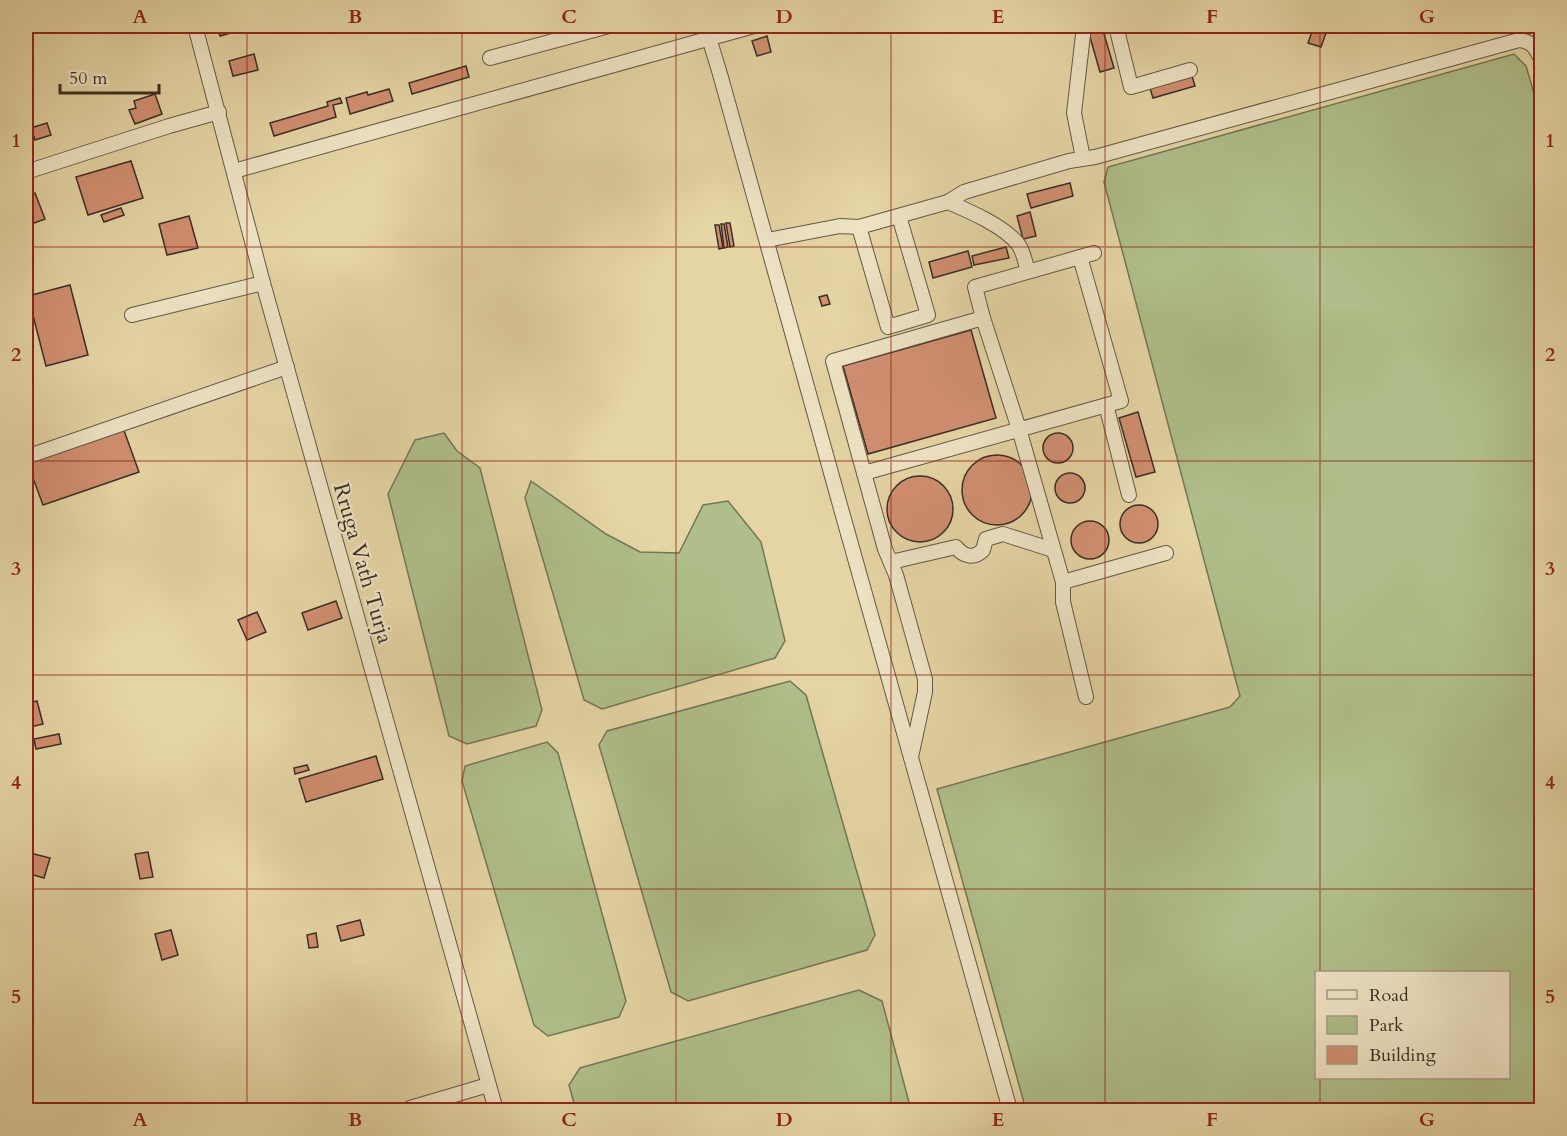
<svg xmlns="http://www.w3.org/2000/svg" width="1567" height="1136" font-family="Cardo,serif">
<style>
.green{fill:#afbe8a;stroke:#747658;stroke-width:1.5;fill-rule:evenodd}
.building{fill:#d18f71;stroke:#392e26;stroke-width:1.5}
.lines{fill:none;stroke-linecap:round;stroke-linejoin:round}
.minor-casing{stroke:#645846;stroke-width:16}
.minor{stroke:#eee3c4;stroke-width:14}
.grid{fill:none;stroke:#8f2418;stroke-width:1.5;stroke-opacity:0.55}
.labels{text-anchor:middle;stroke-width:4.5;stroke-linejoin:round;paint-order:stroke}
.street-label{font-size:22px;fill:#392e26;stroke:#eee3c4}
.neatline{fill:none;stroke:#8f2418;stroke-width:2}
.grid-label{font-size:20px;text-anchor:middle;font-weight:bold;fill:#8f2418}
</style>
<rect width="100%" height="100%" fill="#e5d4a4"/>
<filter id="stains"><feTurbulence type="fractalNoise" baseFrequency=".00333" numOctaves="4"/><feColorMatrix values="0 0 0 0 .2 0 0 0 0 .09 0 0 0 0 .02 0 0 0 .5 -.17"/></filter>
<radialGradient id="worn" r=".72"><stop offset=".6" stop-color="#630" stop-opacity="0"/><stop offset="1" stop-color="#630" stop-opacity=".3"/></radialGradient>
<g class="green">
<path d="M1514,54L1526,66L1542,121L1541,1110H1026L937,789L1230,707L1240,696L1104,182L1108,167ZM1316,972H1508V1078H1316Z"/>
<polygon points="444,433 457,451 480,468 542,710 536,726 467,744 449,736 388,494 415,440"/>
<polygon points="531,481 606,534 640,552 679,553 703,505 728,501 761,542 785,641 775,658 602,709 584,700 525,498"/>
<polygon points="790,681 806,695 875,935 867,950 688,1001 671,992 599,745 607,731"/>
<polygon points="547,742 558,753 626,1001 619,1017 548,1036 534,1025 462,781 465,766"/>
<polygon points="859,990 882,1001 911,1110 576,1110 569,1085 580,1068"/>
</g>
<g class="building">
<polygon points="217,26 247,26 248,28 220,36"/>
<polygon points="1102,27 1114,68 1100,72 1088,30"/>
<polygon points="1313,29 1326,33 1321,47 1308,43"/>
<polygon points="767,36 771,52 757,56 752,41"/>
<polygon points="254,54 258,70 233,76 229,61"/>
<polygon points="466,66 469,77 412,94 409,83"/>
<polygon points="1191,73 1195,86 1153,98 1149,85"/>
<polygon points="389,89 393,101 350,114 346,98 367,92 368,95"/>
<polygon points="155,94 162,114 135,124 129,110 136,108 134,101"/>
<polygon points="340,98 342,103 333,105 336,117 274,136 270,123 328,106 327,102"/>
<polygon points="47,123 51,135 35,140 31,128"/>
<polygon points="131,161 143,198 88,215 76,177"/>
<polygon points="1070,183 1073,196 1031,208 1027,194"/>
<polygon points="35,193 45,219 26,226 26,197"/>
<polygon points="121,208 124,215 104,222 101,215"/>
<polygon points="1030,212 1036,236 1023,239 1017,216"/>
<polygon points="189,216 198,248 167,255 159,224"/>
<polygon points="726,223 730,223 734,246 730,247"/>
<polygon points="721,224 724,224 728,247 724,248"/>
<polygon points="715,225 719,225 723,248 719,249"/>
<polygon points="1006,247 1009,258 974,265 972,256"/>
<polygon points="968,251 972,267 933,278 929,262"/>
<polygon points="70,285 88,355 46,366 28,296"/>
<polygon points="827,295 830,304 822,306 819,297"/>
<polygon points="971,330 996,418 868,454 843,366"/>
<polygon points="1138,412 1155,472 1136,477 1119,418"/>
<polygon points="122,425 139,472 43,505 26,459"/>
<circle cx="1058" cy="448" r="15"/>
<circle cx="997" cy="490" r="35"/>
<circle cx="1070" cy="488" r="15"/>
<circle cx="920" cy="509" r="33"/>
<circle cx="1139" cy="524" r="19"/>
<circle cx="1090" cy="540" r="19"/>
<polygon points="336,601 342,618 308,630 302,613"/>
<polygon points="257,612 266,632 247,640 238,620"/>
<polygon points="37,701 43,724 26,728 26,704"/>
<polygon points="59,734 61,744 36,749 34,739"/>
<polygon points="376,756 383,779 306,802 299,779"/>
<polygon points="307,765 309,770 295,774 294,768"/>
<polygon points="26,852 50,858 44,878 26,873"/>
<polygon points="148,852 153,877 140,879 135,854"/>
<polygon points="26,916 32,918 26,948"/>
<polygon points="360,920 364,935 341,941 337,926"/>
<polygon points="171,930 178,955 162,960 155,934"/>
<polygon points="316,933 318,947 309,948 307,935"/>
<polygon points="26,963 31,964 27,983 26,983"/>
<polygon points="26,1050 32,1050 31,1071 26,1071"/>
<polygon points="26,1077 28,1078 27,1099 26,1099"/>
</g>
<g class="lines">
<defs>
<g id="minor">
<polyline points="195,26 263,283 496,1110"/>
<polyline points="1116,26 1131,87 1190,70"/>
<path d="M709,38L720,74C817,419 911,766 1010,1110"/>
<polyline points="490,58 609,26"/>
<polyline points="1083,158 1074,113 1084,26"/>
<polyline points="234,171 754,26"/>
<polyline points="26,172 169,126 219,112"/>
<path d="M948,202C969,211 1004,226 1018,244C1024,252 1025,263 1028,271"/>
<polyline points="859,227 888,327 928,315 899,216"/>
<path d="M767,240L840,226L859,227L948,202L964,192L1069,161L1095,157L1519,40C1532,41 1537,49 1542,62"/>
<polyline points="132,315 263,283"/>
<polyline points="983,318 975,287 1094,253"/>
<polyline points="1106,405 1129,495"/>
<polyline points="26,457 287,367"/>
<polyline points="864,473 1121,401 1080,257"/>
<path d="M891,562L956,547C964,557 974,559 983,550L986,539L1003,534L1053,550"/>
<polyline points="1063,582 1166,553"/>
<polyline points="911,757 925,692 925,679 896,575 885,549 833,361 983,318 1019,429 1063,582 1063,602 1086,697"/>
<polyline points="410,1108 488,1085"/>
</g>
</defs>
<use href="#minor" class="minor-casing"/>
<use href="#minor" class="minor"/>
</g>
<path class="grid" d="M247,26V1110M462,26V1110M676,26V1110M891,26V1110M1105,26V1110M1320,26V972M26,247H1542M26,461H1542M26,675H1542M26,889H1542M1320,1078V1110"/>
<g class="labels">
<g class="street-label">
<text transform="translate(364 563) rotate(74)" y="8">Rruga Vath Turja</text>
</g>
</g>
<rect width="1567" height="1136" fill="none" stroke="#e5d4a4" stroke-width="66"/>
<rect x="1315" y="971" width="195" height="108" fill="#eee3c4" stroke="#a69b85" stroke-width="1.5"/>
<rect x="1327" y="990" width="30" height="9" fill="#eee3c4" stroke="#a69b85" stroke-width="1.5"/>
<text x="1369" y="1001" font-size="18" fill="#392e26">Road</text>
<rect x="1327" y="1016" width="30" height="18" fill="#afbe8a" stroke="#a69b85" stroke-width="1.5"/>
<text x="1369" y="1031" font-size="18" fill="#392e26">Park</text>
<rect x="1327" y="1046" width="30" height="18" fill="#d18f71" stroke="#a69b85" stroke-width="1.5"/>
<text x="1369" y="1061" font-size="18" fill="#392e26">Building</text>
<path d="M60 84v9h99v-9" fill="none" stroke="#392e26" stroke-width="3"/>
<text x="69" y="84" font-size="18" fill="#392e26" stroke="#eee3c4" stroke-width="4.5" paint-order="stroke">50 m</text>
<rect x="33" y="33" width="1501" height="1070" class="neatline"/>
<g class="grid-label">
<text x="140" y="23">A</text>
<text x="355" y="23">B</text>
<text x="569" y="23">C</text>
<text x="784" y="23">D</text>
<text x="998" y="23">E</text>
<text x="1212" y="23">F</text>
<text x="1427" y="23">G</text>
<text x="16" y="147">1</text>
<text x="1550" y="147">1</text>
<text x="16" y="361">2</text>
<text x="1550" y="361">2</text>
<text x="16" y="575">3</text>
<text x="1550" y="575">3</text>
<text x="16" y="789">4</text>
<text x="1550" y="789">4</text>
<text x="16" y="1003">5</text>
<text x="1550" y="1003">5</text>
<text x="140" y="1126">A</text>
<text x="355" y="1126">B</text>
<text x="569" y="1126">C</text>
<text x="784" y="1126">D</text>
<text x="998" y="1126">E</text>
<text x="1212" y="1126">F</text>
<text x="1427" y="1126">G</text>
</g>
<rect width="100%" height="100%" filter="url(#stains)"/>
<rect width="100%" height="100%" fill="url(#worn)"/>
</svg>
